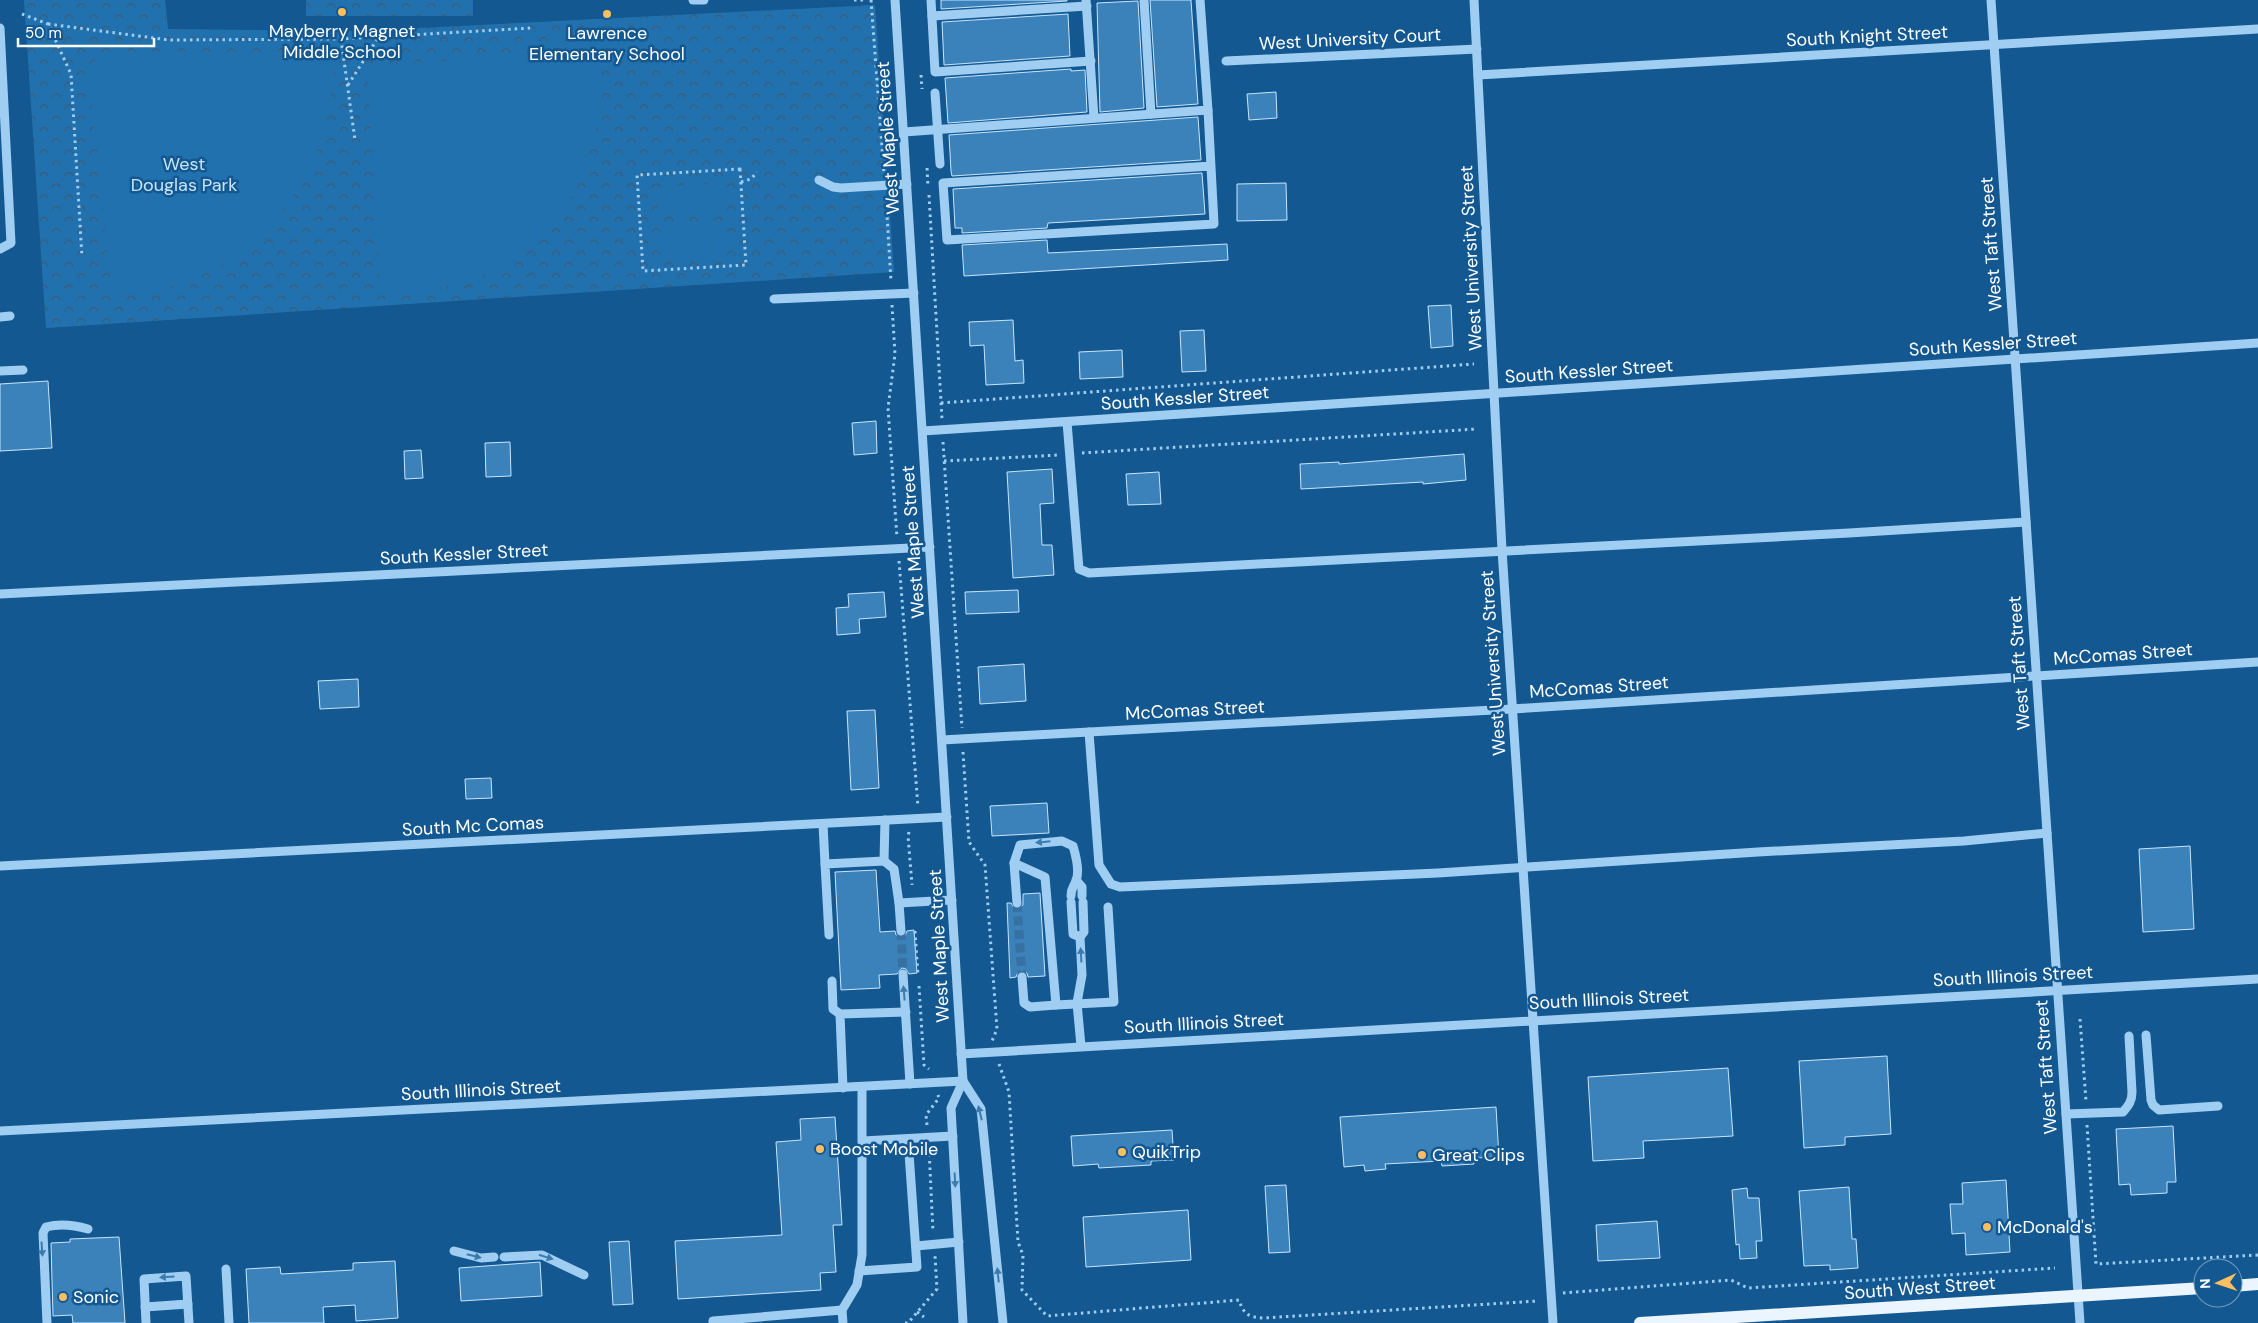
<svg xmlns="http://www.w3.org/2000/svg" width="2258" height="1323" font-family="'DM Sans',sans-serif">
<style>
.park{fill:url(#park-crowns)}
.pitch{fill:#2271af}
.building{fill:#3b82ba;stroke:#c7e5fd}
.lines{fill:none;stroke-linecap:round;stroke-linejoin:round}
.minor-tunnel{stroke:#3671a2;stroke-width:9;stroke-dasharray:9 4.5;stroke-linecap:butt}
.path{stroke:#9fcef2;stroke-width:3;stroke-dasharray:2.5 4;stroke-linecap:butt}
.minor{stroke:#9fcef2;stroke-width:9}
.major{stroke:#eaf5ff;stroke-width:12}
.oneway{fill:#3d7bae}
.poi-dot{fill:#ffbf60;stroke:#135891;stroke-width:2}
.labels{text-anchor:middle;stroke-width:5;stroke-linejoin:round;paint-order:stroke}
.poi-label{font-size:18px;fill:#fff;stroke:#135891;text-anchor:start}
.street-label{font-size:18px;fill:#fff;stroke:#135891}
.park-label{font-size:18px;fill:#c7e5fd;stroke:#135891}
</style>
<defs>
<pattern id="park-crowns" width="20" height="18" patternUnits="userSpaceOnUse" patternTransform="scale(1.25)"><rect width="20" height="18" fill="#2271af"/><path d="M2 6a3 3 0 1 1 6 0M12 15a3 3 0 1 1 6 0" fill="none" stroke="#3b5b74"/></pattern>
</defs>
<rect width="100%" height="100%" fill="#135891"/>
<g class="park">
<polygon points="24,0 165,0 168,29 359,31 875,5 894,272 46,328"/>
<rect x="306" y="0" width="167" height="16"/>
</g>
<g class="pitch">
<path d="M106,51L334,52C333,69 333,86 330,102C318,186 253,263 172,286C153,292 131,293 112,296L88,66Z"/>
<polygon points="601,51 602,108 587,159 569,202 536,241 503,267 464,282 430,290 381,293 368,83 381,65"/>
<polygon points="722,183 724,213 659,217 657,187"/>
<polygon points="724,223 726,253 662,257 660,227"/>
</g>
<g class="building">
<polygon points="941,0 1067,0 1067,1 941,9"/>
<polygon points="1150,0 1191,0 1198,104 1157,107"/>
<polygon points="1138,1 1144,108 1100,112 1097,3"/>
<polygon points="1068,14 1070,56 944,65 942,22"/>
<polygon points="1071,69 1071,71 1085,70 1087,112 948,123 945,78"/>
<polygon points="1276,92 1277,118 1249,120 1247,94"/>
<polygon points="1198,117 1201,160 952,176 951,171 949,135"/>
<polygon points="1202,173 1205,214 1048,223 1047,228 962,233 962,228 955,228 953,189"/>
<polygon points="1286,183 1287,220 1237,221 1237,184"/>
<polygon points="1047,240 1048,253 1227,244 1228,260 964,276 962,245"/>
<polygon points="1451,305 1453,346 1431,348 1428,306"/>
<polygon points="1013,320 1015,361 1023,360 1024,383 986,385 984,345 970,346 969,322"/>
<polygon points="1204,330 1206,371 1182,372 1180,331"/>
<polygon points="1122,350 1123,377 1080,379 1079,352"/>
<polygon points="48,381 52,448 0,451 0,384"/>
<polygon points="876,421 877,453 854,455 852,423"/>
<polygon points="510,442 511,476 486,477 485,443"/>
<polygon points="421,450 423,478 405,479 404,451"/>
<polygon points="1464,454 1466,480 1423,484 1423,482 1301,489 1300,464 1339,462 1339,464"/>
<polygon points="1052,469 1054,503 1040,504 1042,545 1052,545 1054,575 1013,578 1007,472"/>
<polygon points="1159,472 1161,504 1128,505 1126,474"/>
<polygon points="1018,590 1019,612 966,614 965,592"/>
<polygon points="884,592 886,617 859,619 860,633 837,635 836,608 849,607 848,594"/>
<polygon points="1024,664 1026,701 980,704 978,667"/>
<polygon points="358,679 359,707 320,709 318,681"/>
<polygon points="875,710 879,788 851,790 847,711"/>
<polygon points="491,778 492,798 466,799 465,779"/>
<polygon points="1047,803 1049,833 992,836 990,806"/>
<polygon points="2190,846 2194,929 2143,932 2139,849"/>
<polygon points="876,870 880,932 895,931 896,935 901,937 905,936 907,931 914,930 917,973 909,974 906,969 902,968 897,974 879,975 880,988 841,990 835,872"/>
<polygon points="1040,893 1045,976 1028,977 1027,973 1022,971 1018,972 1016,977 1010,978 1007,903 1011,903 1014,908 1018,909 1023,905 1023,894"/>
<polygon points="1887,1056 1891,1134 1845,1137 1845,1145 1804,1148 1799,1061"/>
<polygon points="1728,1068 1733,1136 1643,1141 1644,1158 1593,1161 1588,1077"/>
<polygon points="1496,1107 1499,1157 1474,1158 1474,1164 1442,1166 1441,1161 1385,1164 1386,1169 1365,1171 1364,1165 1344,1167 1340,1117"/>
<polygon points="835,1117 842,1225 833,1225 836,1272 820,1273 821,1290 678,1299 675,1241 782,1235 776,1142 801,1140 800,1119"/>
<polygon points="2173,1126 2176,1182 2167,1182 2167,1193 2131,1195 2130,1184 2119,1185 2116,1129"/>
<polygon points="1172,1130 1174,1160 1151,1161 1151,1165 1099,1168 1098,1164 1073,1166 1071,1136"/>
<polygon points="2006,1180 2010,1252 1966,1255 1965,1233 1952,1234 1950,1204 1963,1204 1962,1183"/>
<polygon points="1286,1185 1290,1252 1269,1253 1265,1186"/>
<polygon points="1849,1187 1852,1239 1856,1239 1858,1268 1830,1270 1830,1265 1804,1266 1799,1191"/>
<polygon points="1747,1188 1748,1198 1759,1198 1762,1241 1756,1241 1757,1258 1740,1259 1739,1244 1736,1245 1732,1190"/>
<polygon points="1188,1210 1191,1260 1086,1267 1083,1217"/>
<polygon points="1657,1221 1660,1258 1598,1261 1596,1225"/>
<polygon points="119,1237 125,1323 73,1323 72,1315 53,1316 51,1243 70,1242 70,1239"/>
<polygon points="629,1241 633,1304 613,1305 609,1242"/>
<polygon points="395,1261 398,1318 356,1321 355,1305 323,1307 324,1323 249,1323 246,1269 280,1267 281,1274 353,1270 353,1263"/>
<polygon points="540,1262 542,1296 461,1301 459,1268"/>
</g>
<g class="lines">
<g class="minor-tunnel">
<polyline points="1017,903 1022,977"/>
<polyline points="901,931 903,974"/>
</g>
<g class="path">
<polyline points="854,0 863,0"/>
<polyline points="871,0 884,174"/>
<polyline points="22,14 48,24 71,74 82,257"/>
<polyline points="48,24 169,40 341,39 532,28"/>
<polyline points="341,39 355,140"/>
<polyline points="921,75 922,89"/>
<polyline points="348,85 378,38"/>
<polyline points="927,168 928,187"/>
<polygon points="740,169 746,265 643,271 637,175"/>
<polyline points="741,182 751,179 757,172"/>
<polyline points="929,195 942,419"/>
<polyline points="886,198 891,281"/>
<polyline points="892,305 895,354 888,408 897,538"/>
<polyline points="941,403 1474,364"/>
<polyline points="943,442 962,728"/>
<polyline points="1082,453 1477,429"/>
<polyline points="944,461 1059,455"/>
<polyline points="899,561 918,807"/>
<polyline points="963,752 969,842 985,865 997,1029 992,1041"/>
<polyline points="909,832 908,836 912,885"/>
<polyline points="915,931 918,975"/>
<polyline points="919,986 924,1065 929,1069"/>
<polyline points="2080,1019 2086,1101"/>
<path d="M999,1064L1009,1092L1018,1242L1023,1255L1022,1290L1047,1316L1239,1300C1244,1315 1249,1317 1263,1318L1538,1301"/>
<polyline points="927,1125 926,1115 939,1098 938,1095"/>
<polyline points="2087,1125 2096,1264 2258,1255"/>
<polyline points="929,1148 933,1232"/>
<polyline points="1563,1293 1731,1280 1748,1288 2055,1268"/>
<polyline points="917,1312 924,1317"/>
<polyline points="905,1323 908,1323 937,1289 935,1256"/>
</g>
<g class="minor">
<polyline points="693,0 704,0"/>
<polyline points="895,0 963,1081 951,1108 963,1323"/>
<polyline points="931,0 935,72 1091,61"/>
<polyline points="1086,0 1094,118"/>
<polyline points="1144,0 1151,114"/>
<polyline points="1474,0 1502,550 1553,1323"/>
<polyline points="1991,0 2080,1323"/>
<polyline points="932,16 1087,6"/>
<polyline points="0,28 11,243 0,249"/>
<polyline points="1226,61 1477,49"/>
<polyline points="1478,75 2258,29"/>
<polyline points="935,93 940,164"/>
<polyline points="1208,110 1214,224 947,240 943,183 1211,166"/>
<polyline points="904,132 1208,110 1200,0"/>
<polyline points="819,180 833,187 841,188 907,184"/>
<polyline points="774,299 914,293"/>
<polyline points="0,317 10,316"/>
<polyline points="0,371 23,370"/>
<polyline points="1067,422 1079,569 1089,573 1849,533 2026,522"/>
<polyline points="923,431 2258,343"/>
<polyline points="0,594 930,547"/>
<polyline points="1089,732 1099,865 1111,884 1120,887 1438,873 1758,852 1964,841 2047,833"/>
<polyline points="942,740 1512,709 2258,662"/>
<polyline points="823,824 825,864"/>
<polyline points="884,861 885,820"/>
<polyline points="1014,863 1045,877 1056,1005 1114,1002 1108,907"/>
<polyline points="0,866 947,817"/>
<polyline points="1076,880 1082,887 1082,896"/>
<polyline points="1071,902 1073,934 1080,937 1082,975 1077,1003 1081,1046"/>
<polyline points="899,903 952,900"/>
<path d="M1017,903L1014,863L1020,845L1062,841L1073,846C1076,856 1080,871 1076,881C1073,888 1071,888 1071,896"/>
<polyline points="829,935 825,864 884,861 894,869 899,903 901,931"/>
<polyline points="1080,937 1084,932 1083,902"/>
<polyline points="903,974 910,1084"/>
<polyline points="1022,977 1024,1003 1030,1007 1056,1005"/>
<polyline points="832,981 833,1009 840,1014"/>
<polyline points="2146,1035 2151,1100 2153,1105 2159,1110 2218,1106"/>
<polyline points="961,1054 2258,979"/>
<polyline points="963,1081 981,1109 1003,1323"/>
<polyline points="843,1088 840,1014 906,1012"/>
<path d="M2066,1114L2123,1112C2129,1105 2132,1101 2132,1092L2129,1036"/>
<polyline points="0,1131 963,1081"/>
<polyline points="863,1141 953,1136"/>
<polyline points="916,1246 959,1242"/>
<polyline points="454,1251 481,1258 494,1257"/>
<polyline points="504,1257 542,1255 584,1275"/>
<polyline points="226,1269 229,1323"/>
<polyline points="859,1271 917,1267 908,1139"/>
<polyline points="145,1307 188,1304"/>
<polyline points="842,1310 857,1285 862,1255 862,1087"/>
<path d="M47,1323L43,1233L46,1227C61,1223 74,1225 88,1229"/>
<polyline points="146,1323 144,1279 186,1276 189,1323"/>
<polyline points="713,1323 713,1321 842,1310 843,1323"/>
</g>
<g class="major">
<polyline points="2233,1286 2258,1284"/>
<polyline points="1640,1323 2203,1288"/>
</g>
</g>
<defs><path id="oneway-solid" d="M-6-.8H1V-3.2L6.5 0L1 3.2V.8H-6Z" transform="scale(1.25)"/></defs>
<g class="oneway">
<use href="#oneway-solid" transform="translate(1043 842) rotate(174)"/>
<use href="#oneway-solid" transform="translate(1081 955) rotate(-93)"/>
<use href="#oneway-solid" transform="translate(904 993) rotate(-95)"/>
<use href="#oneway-solid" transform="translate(980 1113) rotate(-104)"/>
<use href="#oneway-solid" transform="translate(955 1180) rotate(87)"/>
<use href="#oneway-solid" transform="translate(42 1249) rotate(86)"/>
<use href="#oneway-solid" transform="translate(474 1256) rotate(14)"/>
<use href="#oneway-solid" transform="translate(546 1257) rotate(17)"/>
<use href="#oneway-solid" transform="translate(998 1275) rotate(-96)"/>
<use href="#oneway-solid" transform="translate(167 1277) rotate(176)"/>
</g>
<g class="poi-dot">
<circle cx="342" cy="12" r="5"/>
<circle cx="607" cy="14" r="5"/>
<circle cx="820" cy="1149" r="5"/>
<circle cx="1122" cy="1152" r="5"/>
<circle cx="1422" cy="1155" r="5"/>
<circle cx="1987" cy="1227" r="5"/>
<circle cx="63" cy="1297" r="5"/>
</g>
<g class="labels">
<g class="poi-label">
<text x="342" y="37" text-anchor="middle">Mayberry Magnet<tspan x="342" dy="21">Middle School</tspan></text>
<text x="607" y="39" text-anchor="middle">Lawrence<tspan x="607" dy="21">Elementary School</tspan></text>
<text x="830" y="1155">Boost Mobile</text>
<text x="1132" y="1158">QuikTrip</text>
<text x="1432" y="1161">Great Clips</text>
<text x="1997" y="1233">McDonald's</text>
<text x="73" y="1303">Sonic</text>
</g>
<g class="street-label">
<text transform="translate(1867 36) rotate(-3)" y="6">South Knight Street</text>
<text transform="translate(1350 39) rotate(-3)" y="6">West University Court</text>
<text transform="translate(888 138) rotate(-94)" y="6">West Maple Street</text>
<text transform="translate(1991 244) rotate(-94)" y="6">West Taft Street</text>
<text transform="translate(1471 258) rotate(-93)" y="6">West University Street</text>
<text transform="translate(1993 344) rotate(-4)" y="6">South Kessler Street</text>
<text transform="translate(1589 371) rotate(-4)" y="6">South Kessler Street</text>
<text transform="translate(1185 398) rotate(-4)" y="6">South Kessler Street</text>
<text transform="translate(913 542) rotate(-94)" y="6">West Maple Street</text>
<text transform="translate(464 554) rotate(-3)" y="6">South Kessler Street</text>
<text transform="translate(2123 654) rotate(-4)" y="6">McComas Street</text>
<text transform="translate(1493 663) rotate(-94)" y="6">West University Street</text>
<text transform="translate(2019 663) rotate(-94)" y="6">West Taft Street</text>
<text transform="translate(1599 687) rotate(-4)" y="6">McComas Street</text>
<text transform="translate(1195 710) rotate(-3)" y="6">McComas Street</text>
<text transform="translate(473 826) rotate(-3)" y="6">South Mc Comas</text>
<text transform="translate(939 946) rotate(-93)" y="6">West Maple Street</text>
<text transform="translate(2013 976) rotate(-3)" y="6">South Illinois Street</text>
<text transform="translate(1609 999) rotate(-3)" y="6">South Illinois Street</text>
<text transform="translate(1204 1023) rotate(-3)" y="6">South Illinois Street</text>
<text transform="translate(2046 1067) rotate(-94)" y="6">West Taft Street</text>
<text transform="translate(481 1090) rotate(-3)" y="6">South Illinois Street</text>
<text transform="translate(1920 1288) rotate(-4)" y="6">South West Street</text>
</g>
<g class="park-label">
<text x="184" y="170">West<tspan x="184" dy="21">Douglas Park</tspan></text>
</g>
</g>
<g transform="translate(2218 1283) rotate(267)"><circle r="24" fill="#135891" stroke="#719bbd"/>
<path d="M0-4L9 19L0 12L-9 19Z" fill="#ffbf60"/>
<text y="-8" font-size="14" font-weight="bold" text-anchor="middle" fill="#ffffff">N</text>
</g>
<path d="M18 38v8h136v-8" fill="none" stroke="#ffffff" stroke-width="2.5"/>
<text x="25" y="38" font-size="15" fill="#ffffff" stroke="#135891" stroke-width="4" paint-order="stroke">50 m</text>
</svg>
